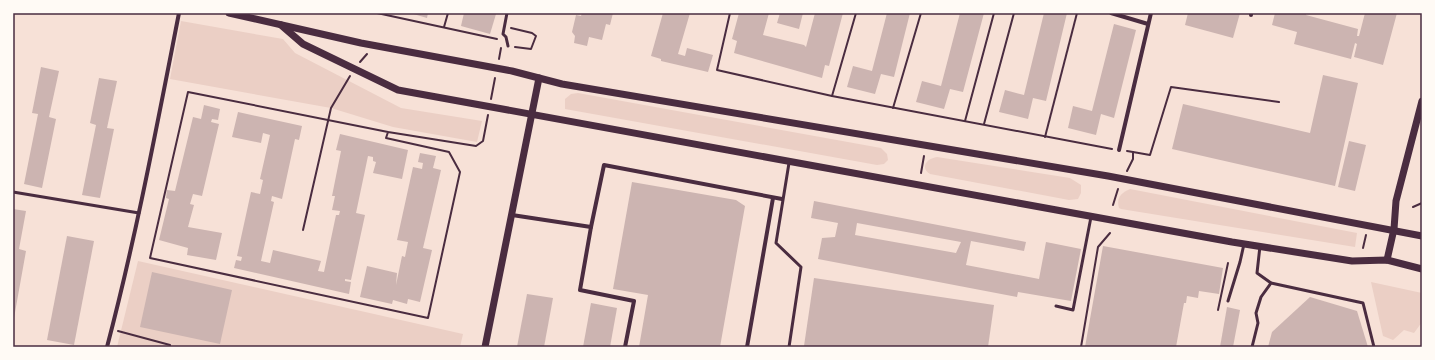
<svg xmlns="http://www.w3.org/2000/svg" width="1435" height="360" font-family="'Sofia Sans Condensed',sans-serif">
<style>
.green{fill:#ebcfc5}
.building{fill:#ccb4b1;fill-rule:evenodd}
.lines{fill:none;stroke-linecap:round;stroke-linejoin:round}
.path{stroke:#4a2c40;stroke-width:2}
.service{stroke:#4a2c40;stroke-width:3}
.minor{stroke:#4a2c40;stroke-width:4}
.tertiary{stroke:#4a2c40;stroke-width:7}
.neatline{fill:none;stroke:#4a2c40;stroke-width:1.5}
</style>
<rect width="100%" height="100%" fill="#f7e1d7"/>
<g class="green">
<polygon points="181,21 283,39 295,53 401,108 482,121 477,142 393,127 331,108 170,79"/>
<polygon points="578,93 881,148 887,154 888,160 884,164 877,165 565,109 565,99 571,94"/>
<path d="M937,157L1070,178L1081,185V193L1078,199L1069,200L930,174C919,167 928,158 937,157Z"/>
<path d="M1130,189L1357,233L1355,247L1121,209L1119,208C1116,198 1121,193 1130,189Z"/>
<polygon points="138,261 463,334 460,347 117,347"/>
<polygon points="1371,282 1422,293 1422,322 1414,333 1404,330 1393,340 1383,336"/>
</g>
<g class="building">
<polygon points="410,13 428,13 427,18"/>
<polygon points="464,13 496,14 490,34 461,26"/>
<polygon points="582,13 613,13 610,25 606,24 602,40 589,37 587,46 574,43 575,36 572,32 576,15 581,16"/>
<polygon points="663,13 690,13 678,54 685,56 687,48 713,55 708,72 661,61 661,59 651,56"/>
<polygon points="739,13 769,13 763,35 804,45 806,47 815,13 843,13 829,66 825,65 822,78 734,53 737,41 732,39"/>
<polygon points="780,13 803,13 799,29 777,23"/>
<polygon points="887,13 910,13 894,77 881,74 875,94 847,87 853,66 872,71"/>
<polygon points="960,13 984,13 963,92 950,89 944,109 916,102 922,81 941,86"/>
<polygon points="1044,13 1067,13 1046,101 1033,98 1028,119 999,112 1005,90 1024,95"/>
<polygon points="1188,13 1240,13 1233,38 1185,25"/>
<polygon points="1275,13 1306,13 1306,15 1358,29 1357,36 1359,36 1365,13 1397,13 1383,65 1354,57 1357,44 1355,43 1351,59 1294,44 1297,32 1272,25"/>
<polygon points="1114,24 1136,30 1114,118 1101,114 1096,135 1068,128 1073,106 1092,111"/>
<polygon points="41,67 59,71 49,117 56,119 42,188 24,184 38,114 32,113"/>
<polygon points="1323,75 1358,83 1335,186 1172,149 1183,104 1310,133"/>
<polygon points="99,78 117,81 107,128 114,129 100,198 82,195 96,125 90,123"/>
<polygon points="204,105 220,109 218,120 212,119 211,122 219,124 202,196 193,194 190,204 194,205 188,227 222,233 216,260 187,255 188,248 159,240 169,199 166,198 167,190 175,191 193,117 201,119"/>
<polygon points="238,112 302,126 299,140 295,139 282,199 272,196 271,201 274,202 261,261 270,263 273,250 321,261 318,271 324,272 336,215 339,215 340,211 332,210 335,196 332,196 341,151 336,150 340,134 408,150 402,179 373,173 376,162 373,161 373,157 368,156 356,213 365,215 351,280 345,279 345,281 351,282 349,294 234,268 236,260 241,261 242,257 237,256 251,192 260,194 263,180 260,179 270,135 263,133 261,143 232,137"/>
<polygon points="1349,141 1366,145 1355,191 1338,187"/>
<polygon points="420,153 436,156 433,168 441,170 423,248 432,250 420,302 408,299 407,304 393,300 392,304 360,297 367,266 397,273 396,285 402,256 405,257 408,242 397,240 413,167 422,169 423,163 418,162"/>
<polygon points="632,182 736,200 745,206 720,347 639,347 648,295 613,289"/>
<path d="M814,201L1026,242L1024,251L971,241L966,265L1039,279L1046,242L1081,249L1071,301L1018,292L1017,297L818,259L822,238L835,237L838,223L811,218ZM857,223L961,242L956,253L855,235Z"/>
<polygon points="13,209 26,211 19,249 26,251 14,318"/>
<polygon points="67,236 94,241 74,345 47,340"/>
<polygon points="1103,246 1223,268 1219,294 1199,291 1198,298 1187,296 1186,303 1184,303 1176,347 1085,347"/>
<polygon points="152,272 232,290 220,344 140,327"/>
<polygon points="814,278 994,305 988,347 804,346"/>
<polygon points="527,294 553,298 544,347 517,347"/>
<polygon points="1310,297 1357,311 1368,347 1268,347 1272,332"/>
<polygon points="591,303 617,308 610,347 583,347"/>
<polygon points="1227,307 1240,310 1233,347 1220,347"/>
</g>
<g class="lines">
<g class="path">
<polyline points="377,13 497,39"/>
<polyline points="730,13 717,70 832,96 1112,149"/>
<polyline points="444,27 448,13"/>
<polyline points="511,28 532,33 536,36 531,49 515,47"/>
<polyline points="499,59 501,48"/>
<polyline points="360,62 367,54"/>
<polyline points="832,96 856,13"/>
<polyline points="491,99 495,78"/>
<polyline points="893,108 921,13"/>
<polyline points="965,121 994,13"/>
<polyline points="984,124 1014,13"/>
<polyline points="388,132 386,138 449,152 460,172 428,318 150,258 188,92 388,132 476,146 483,141 488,115"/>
<polyline points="1045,137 1077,13"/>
<polyline points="1127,151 1133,152 1133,159 1127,171"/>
<polyline points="1133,152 1150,155 1171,87 1279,102"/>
<polyline points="921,173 924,156"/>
<polyline points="1113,205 1118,189"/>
<polyline points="1413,207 1422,203"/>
<polyline points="303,230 331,108 350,76"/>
<polyline points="1363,248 1366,235"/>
<polyline points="1218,310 1228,263"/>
<polyline points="118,331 170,345 170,347"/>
<polyline points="1081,347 1098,247 1110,233"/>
</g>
<g class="service">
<polyline points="507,13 503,34 506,37 508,46"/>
<polyline points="789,163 776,243 801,267 789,347"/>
<polyline points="13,192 139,213"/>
<polyline points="1260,246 1257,273 1271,283 1363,303 1374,347"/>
<polyline points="1228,301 1240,262 1244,244"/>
<polyline points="1056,306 1073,310 1091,217"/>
<polyline points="1252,347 1258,323 1256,313 1261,297 1271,283"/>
</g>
<g class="minor">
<polyline points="1111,13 1148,24"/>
<polyline points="1251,15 1251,13"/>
<polyline points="1119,150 1151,13"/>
<polyline points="512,215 591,227 580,290 634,301 625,347"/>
<polyline points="591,227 604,165 782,199"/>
<path d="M107,347C136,237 157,125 179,13"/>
<polyline points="747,347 773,198"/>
</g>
<g class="tertiary">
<polyline points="229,13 361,43 512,71 562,84 1108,176 1422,236"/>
<polyline points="281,25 303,44 398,90 1232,242 1352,261 1387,260 1422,269"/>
<polyline points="1387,260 1394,229 1396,201 1422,101"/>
<polyline points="485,347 539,78"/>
</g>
</g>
<rect width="1435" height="360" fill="none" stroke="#fffaf5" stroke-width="28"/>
<rect x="14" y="14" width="1407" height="332" class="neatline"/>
</svg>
